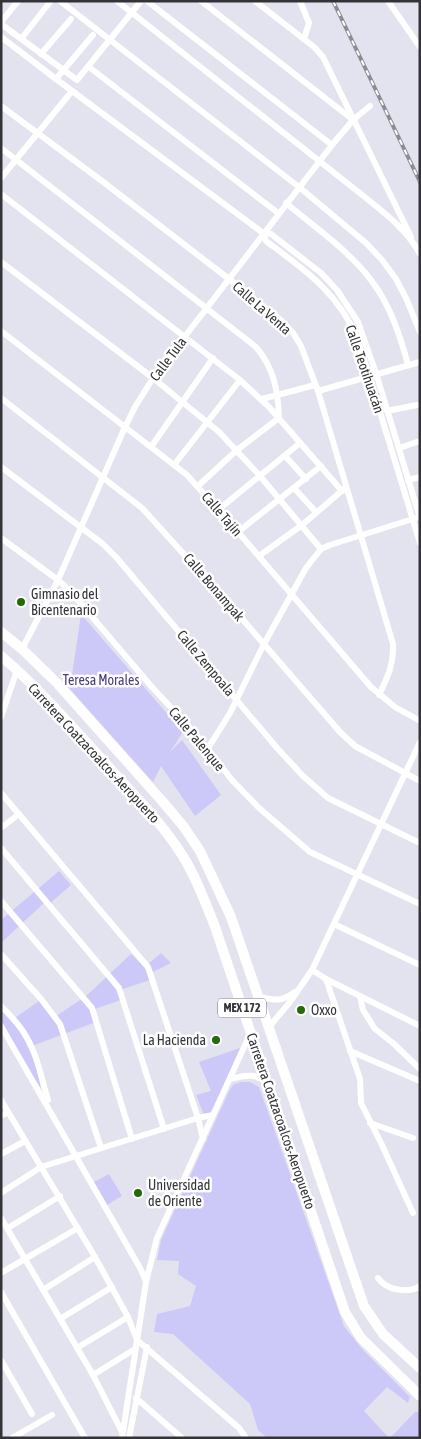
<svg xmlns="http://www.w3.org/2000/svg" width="421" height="1439" font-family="'Asap Condensed',sans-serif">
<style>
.green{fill:#ccc8f8}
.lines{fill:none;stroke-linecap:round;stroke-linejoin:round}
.minor{stroke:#fff;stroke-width:6}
.primary{stroke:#fff;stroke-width:10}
.rail-casing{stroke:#8c8c94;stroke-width:4}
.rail{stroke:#fff;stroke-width:2;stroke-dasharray:5.5;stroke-linecap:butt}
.poi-dot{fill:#236b08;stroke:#fff;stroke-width:2}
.labels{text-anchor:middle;stroke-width:5;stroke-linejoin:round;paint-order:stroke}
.shield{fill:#fff;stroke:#717074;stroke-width:1}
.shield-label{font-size:12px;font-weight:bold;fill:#343338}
.street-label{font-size:14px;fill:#343338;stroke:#fff}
.poi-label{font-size:14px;fill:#343338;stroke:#fff;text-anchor:start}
.park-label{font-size:14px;fill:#493c84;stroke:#fff}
</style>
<rect width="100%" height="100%" fill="#e3e3ef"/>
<g class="green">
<polygon points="81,614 183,732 170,752 182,740 221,795 195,816 161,766 153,782 70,689"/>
<polygon points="59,871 71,885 48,905 45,902 1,943 1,920"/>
<polygon points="161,953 171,963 153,972 148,964"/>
<polygon points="131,954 145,968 150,980 123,989 121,1000 92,1010 96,1022 32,1046 41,1089 1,1023 1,1009 12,1020 39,1001 53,1018 85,997"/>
<polygon points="240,1048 213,1113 204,1115 196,1095 211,1091 199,1062"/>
<polygon points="242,1082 250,1082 259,1087 344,1326 362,1349 410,1397 408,1403 387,1387 364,1411 389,1438 267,1438 258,1430 250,1404 173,1334 154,1332 157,1314 190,1306 196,1286 178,1274 179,1261 157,1260 161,1240 230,1089 234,1084"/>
<polygon points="109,1174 122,1196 107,1205 94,1182"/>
<polygon points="415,1412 420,1412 420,1438 390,1438"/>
</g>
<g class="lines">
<g class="minor">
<polyline points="60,1 299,187 366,243 382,260 396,279 406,298 420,332"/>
<path d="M117,1L366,198C386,214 408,231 420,254"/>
<polyline points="147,1 332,145"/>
<polyline points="201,1 352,119"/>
<polyline points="255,1 314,47 323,57 411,237"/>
<polyline points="300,1 309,23 304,39"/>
<polyline points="388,1 420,47"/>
<polyline points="1,22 18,1"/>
<polyline points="1,24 77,80 141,1"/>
<polyline points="1,37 56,79 263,233"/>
<polyline points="21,39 50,2"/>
<polyline points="41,54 71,19"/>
<polyline points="89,67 278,213"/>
<polyline points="56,79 93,35"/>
<path d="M1,106L102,181L229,279L282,321L293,333L301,346L318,391L393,644C394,663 388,677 379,695"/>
<path d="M1,148L256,347C274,368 278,391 279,418L237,450L198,486"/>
<polyline points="1,178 72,91"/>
<polyline points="1,194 240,380 269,407 342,491"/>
<path d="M286,203C317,229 353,253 376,287C392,310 401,338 408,365"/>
<path d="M263,233L266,241C305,270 339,293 358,340L420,543"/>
<polyline points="263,233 271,234 321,273 337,290 358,322 376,373 420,518"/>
<polyline points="1,262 153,378 219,432 260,476 321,549"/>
<polyline points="1,331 187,475 238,532 371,687 395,707 420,721"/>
<polyline points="318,391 420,362"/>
<polyline points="1,398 142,508 237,613 340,732 355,746 420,781"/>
<polyline points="262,399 315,385"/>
<polyline points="387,411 417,405"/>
<polyline points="151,447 213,358"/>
<polyline points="399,448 420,441"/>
<polyline points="285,456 306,479"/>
<polyline points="174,465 240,380"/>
<polyline points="1,467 103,544 116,557 277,748 303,776 328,798 420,843"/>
<polyline points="408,480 420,477"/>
<polyline points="294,488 316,512"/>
<polyline points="218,510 300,443"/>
<polyline points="238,532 321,466"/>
<polyline points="1,538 58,580 71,592 151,686 199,738 232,780 258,807 310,852 420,904"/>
<polyline points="259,556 302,525 344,489"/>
<polyline points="22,649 58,580 125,427 135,407 153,378 332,145 353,120 370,106"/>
<polyline points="1,717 17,670"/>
<polyline points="207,750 230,713 264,644 306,568 321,549 330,545 416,518"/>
<polyline points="1,793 148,967 198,1118 203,1139"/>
<polyline points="1,828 19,814"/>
<polyline points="1,848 119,988 164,1129"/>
<polyline points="1,901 92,1008 132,1139"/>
<polyline points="334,924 420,965"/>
<polyline points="1,954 41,999 60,1024 101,1148"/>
<polyline points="312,970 326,979 420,1026"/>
<polyline points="326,979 360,1079 361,1103 382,1145 413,1213"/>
<path d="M258,996C273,1000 280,1003 295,992"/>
<polyline points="360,996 363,1010 375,1029 393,1043 420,1069"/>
<path d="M1,1006C9,1014 18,1023 24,1033C37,1053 41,1077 48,1100"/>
<polyline points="1,1026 140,1268 146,1281"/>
<polyline points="269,1027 290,1002 312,970 420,742"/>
<polyline points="350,1051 420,1081"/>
<path d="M230,1079C244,1076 253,1072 266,1082"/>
<polyline points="1,1100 95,1257 128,1317 137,1340 239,1428 246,1438"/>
<polyline points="1,1116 8,1112"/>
<polyline points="370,1123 413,1138"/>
<polyline points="1,1154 25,1141"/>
<polyline points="1,1193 41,1167 198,1118 213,1115"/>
<polyline points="1,1218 93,1375 122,1432"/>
<polyline points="8,1228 60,1196"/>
<polyline points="1,1273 78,1228"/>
<path d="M378,1278C386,1290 408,1294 420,1286"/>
<polyline points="43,1290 95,1257"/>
<polyline points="1,1292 85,1438"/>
<polyline points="60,1319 112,1287"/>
<polyline points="77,1348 128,1317"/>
<polyline points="1,1360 32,1414"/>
<polyline points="93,1375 135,1349"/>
<polyline points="136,1398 182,1438"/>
<polyline points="12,1438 52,1415"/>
<polyline points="122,1438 146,1282 157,1238 250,1034"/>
<polyline points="129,1438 147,1347"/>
</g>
<g class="primary">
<polyline points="1,632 22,649 57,683 163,802 184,827 200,851 231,917 364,1306 383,1334 420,1368"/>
<path d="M1,656C40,689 73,728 107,765C134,795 163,824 184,858C197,879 205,902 214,924L345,1312L361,1338L420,1396"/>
</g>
<defs>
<polyline id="rail" points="333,1 420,182"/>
</defs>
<use href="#rail" class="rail-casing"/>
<use href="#rail" class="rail"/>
</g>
<g class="poi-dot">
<circle cx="21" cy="602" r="5"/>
<circle cx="301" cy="1010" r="5"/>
<circle cx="216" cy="1040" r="5"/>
<circle cx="138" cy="1193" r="5"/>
</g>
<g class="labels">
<rect class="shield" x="218" y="998.5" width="48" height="19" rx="4"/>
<g class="shield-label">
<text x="242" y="1012">MEX 172</text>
</g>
<g class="street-label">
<text transform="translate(262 308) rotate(41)" y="5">Calle La Venta</text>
<text transform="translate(168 359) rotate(-53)" y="5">Calle Tula</text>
<text transform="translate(365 369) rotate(71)" y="5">Calle Teotihuacán</text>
<text transform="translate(222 514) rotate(49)" y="5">Calle Tajín</text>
<text transform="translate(214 587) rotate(49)" y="5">Calle Bonampak</text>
<text transform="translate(206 663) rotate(50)" y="5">Calle Zempoala</text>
<text transform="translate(197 739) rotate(50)" y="5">Calle Palenque</text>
<text transform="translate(94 753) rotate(47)" y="5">Carretera Coatzacoalcos-Aeropuerto</text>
<text transform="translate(281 1121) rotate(71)" y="5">Carretera Coatzacoalcos-Aeropuerto</text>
</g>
<g class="poi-label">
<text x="31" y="599">Gimnasio del<tspan x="31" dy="16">Bicentenario</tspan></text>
<text x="311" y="1015">Oxxo</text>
<text x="206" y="1045" text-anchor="end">La Hacienda</text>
<text x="148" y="1190">Universidad<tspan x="148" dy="16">de Oriente</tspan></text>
</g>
<g class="park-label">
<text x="101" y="685">Teresa Morales</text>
</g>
</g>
<rect width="421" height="1439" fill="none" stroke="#343338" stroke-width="5"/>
</svg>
